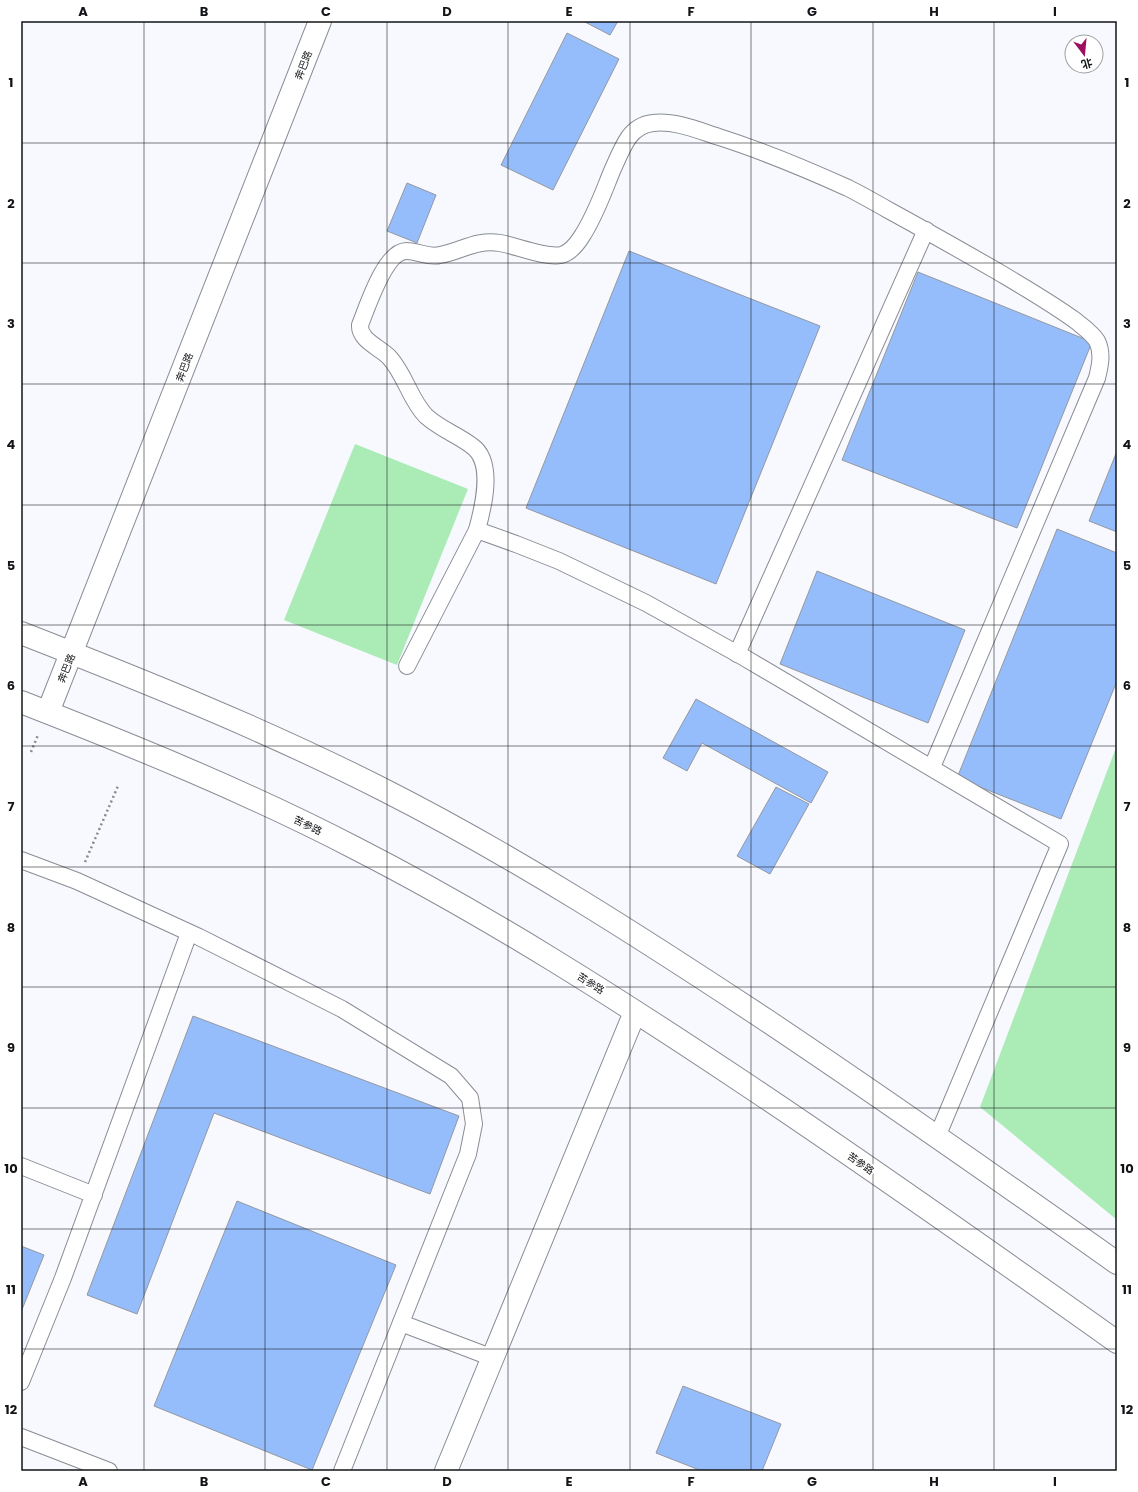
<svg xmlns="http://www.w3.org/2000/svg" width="1138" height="1492" font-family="Poppins,'Noto Sans SC',sans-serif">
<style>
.green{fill:#abebb6}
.building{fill:#95bcfb;stroke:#94989f}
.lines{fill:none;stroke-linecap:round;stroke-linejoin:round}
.service-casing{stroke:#898d94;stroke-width:18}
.minor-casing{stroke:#898d94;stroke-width:24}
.tertiary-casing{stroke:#898d94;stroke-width:24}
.path{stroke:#888a8e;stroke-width:2.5;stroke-dasharray:2 3;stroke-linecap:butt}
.service{stroke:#fff;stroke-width:16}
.minor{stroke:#fff;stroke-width:22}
.tertiary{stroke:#fff;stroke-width:22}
.grid{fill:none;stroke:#121417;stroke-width:1;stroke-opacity:0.55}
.labels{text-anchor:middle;stroke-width:3.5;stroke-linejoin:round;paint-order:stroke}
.street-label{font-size:10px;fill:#121417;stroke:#fff}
.neatline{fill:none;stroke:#121417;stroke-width:1.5}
.grid-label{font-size:13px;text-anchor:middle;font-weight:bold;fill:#121417}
</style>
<rect width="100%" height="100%" fill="#f7f9fe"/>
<g class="green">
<polygon points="355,444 468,489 397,665 284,620"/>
<polygon points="1117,745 1117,1220 980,1107"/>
</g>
<g class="building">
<polygon points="583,21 618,21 610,35"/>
<polygon points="567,33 619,59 553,190 501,165"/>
<polygon points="407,183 436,195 417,243 387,231"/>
<polygon points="629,251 820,326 716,584 526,508"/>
<polygon points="918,272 1092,342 1017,528 842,460"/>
<polygon points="1117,451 1117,532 1089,521"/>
<polygon points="1057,529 1117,553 1117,681 1061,819 957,778"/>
<polygon points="817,571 965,630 928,723 780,664"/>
<polygon points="696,699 828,772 811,803 702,743 687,771 663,758"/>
<polygon points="776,787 809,804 770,874 737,856"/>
<polygon points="193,1016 459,1116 430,1194 214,1113 137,1314 87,1295"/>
<polygon points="237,1201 396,1265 312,1470 154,1406"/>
<polygon points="21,1246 44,1255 21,1312"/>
<polygon points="683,1386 781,1424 762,1471 702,1471 656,1453"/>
</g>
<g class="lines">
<defs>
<g id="service">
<polyline points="737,654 926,230"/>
<polyline points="407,666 477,530"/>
<path d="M932,767L1097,378C1100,366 1103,353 1097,341C1092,333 1083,327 1076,321C1050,302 1022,286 995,270C960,250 925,230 890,211C876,203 862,195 848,188C806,169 763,151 719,137C700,131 674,120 653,123C644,124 635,129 629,137C622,147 617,160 612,171C603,193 595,216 582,236C577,244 570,253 561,255C545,258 517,246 500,243C476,239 462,251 440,255C428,258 418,251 407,251C385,250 367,308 360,325C359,340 379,347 389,357C405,374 410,400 426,416C440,429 458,435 472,446C495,462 483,508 477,530L516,544L559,561L646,603L745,658L1060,844L937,1137"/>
<polyline points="21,860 77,881 199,937 342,1009 451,1076 470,1098 474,1124 468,1154 342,1471"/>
<polyline points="21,1166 94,1195"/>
<polyline points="401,1323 493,1358"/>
<polyline points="21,1382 63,1278 189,933"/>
<polyline points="21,1437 109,1471"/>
</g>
<polyline id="minor" points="446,1471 635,1012"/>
<g id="tertiary">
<path d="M21,633C144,681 266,730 384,790C516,857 642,938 766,1020C884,1099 1001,1181 1117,1263"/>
<path d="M21,702C134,746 247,792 355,848C490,917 618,999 744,1083C870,1167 993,1254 1117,1342"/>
<polyline points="48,712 320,21"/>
</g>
</defs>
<use href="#service" class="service-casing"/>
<use href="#minor" class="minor-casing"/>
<use href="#tertiary" class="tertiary-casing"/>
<g class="path">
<polyline points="31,752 38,735"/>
<polyline points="85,862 118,786"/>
</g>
<use href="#service" class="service"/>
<use href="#minor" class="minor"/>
<use href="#tertiary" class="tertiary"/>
</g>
<path class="grid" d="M144,21V1471M265,21V1471M387,21V1471M508,21V1471M630,21V1471M751,21V1471M873,21V1471M994,21V1471M21,143H1117M21,263H1117M21,384H1117M21,505H1117M21,625H1117M21,746H1117M21,867H1117M21,987H1117M21,1108H1117M21,1229H1117M21,1349H1117"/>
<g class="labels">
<g class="street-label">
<text transform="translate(303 65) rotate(-69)" y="4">奔巴路</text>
<text transform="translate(184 367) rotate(-69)" y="4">奔巴路</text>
<text transform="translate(66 668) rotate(-68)" y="4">奔巴路</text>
<text transform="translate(308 825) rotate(26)" y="4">苦参路</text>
<text transform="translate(591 983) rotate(33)" y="4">苦参路</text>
<text transform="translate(861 1163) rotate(35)" y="4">苦参路</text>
</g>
</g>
<rect width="1138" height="1492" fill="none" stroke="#ffffff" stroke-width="44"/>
<g transform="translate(1084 54) rotate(164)"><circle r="19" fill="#ffffff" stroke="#a0a1a2"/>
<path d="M0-3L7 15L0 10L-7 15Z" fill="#9b1060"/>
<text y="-6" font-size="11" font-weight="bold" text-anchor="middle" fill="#121417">北</text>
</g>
<rect x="22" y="22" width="1094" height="1448" class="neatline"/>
<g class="grid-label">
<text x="83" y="16">A</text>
<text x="204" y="16">B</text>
<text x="326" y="16">C</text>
<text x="447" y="16">D</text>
<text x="569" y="16">E</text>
<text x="691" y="16">F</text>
<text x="812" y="16">G</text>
<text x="934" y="16">H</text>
<text x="1055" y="16">I</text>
<text x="11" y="87">1</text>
<text x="1127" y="87">1</text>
<text x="11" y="208">2</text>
<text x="1127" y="208">2</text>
<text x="11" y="328">3</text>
<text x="1127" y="328">3</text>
<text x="11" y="449">4</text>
<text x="1127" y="449">4</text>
<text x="11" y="570">5</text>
<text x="1127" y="570">5</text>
<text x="11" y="690">6</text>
<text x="1127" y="690">6</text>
<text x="11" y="811">7</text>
<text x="1127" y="811">7</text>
<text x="11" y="932">8</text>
<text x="1127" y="932">8</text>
<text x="11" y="1052">9</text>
<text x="1127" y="1052">9</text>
<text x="11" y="1173">10</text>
<text x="1127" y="1173">10</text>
<text x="11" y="1294">11</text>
<text x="1127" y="1294">11</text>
<text x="11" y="1414">12</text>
<text x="1127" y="1414">12</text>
<text x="83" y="1486">A</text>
<text x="204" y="1486">B</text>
<text x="326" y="1486">C</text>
<text x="447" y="1486">D</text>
<text x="569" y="1486">E</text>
<text x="691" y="1486">F</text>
<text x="812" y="1486">G</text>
<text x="934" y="1486">H</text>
<text x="1055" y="1486">I</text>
</g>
</svg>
